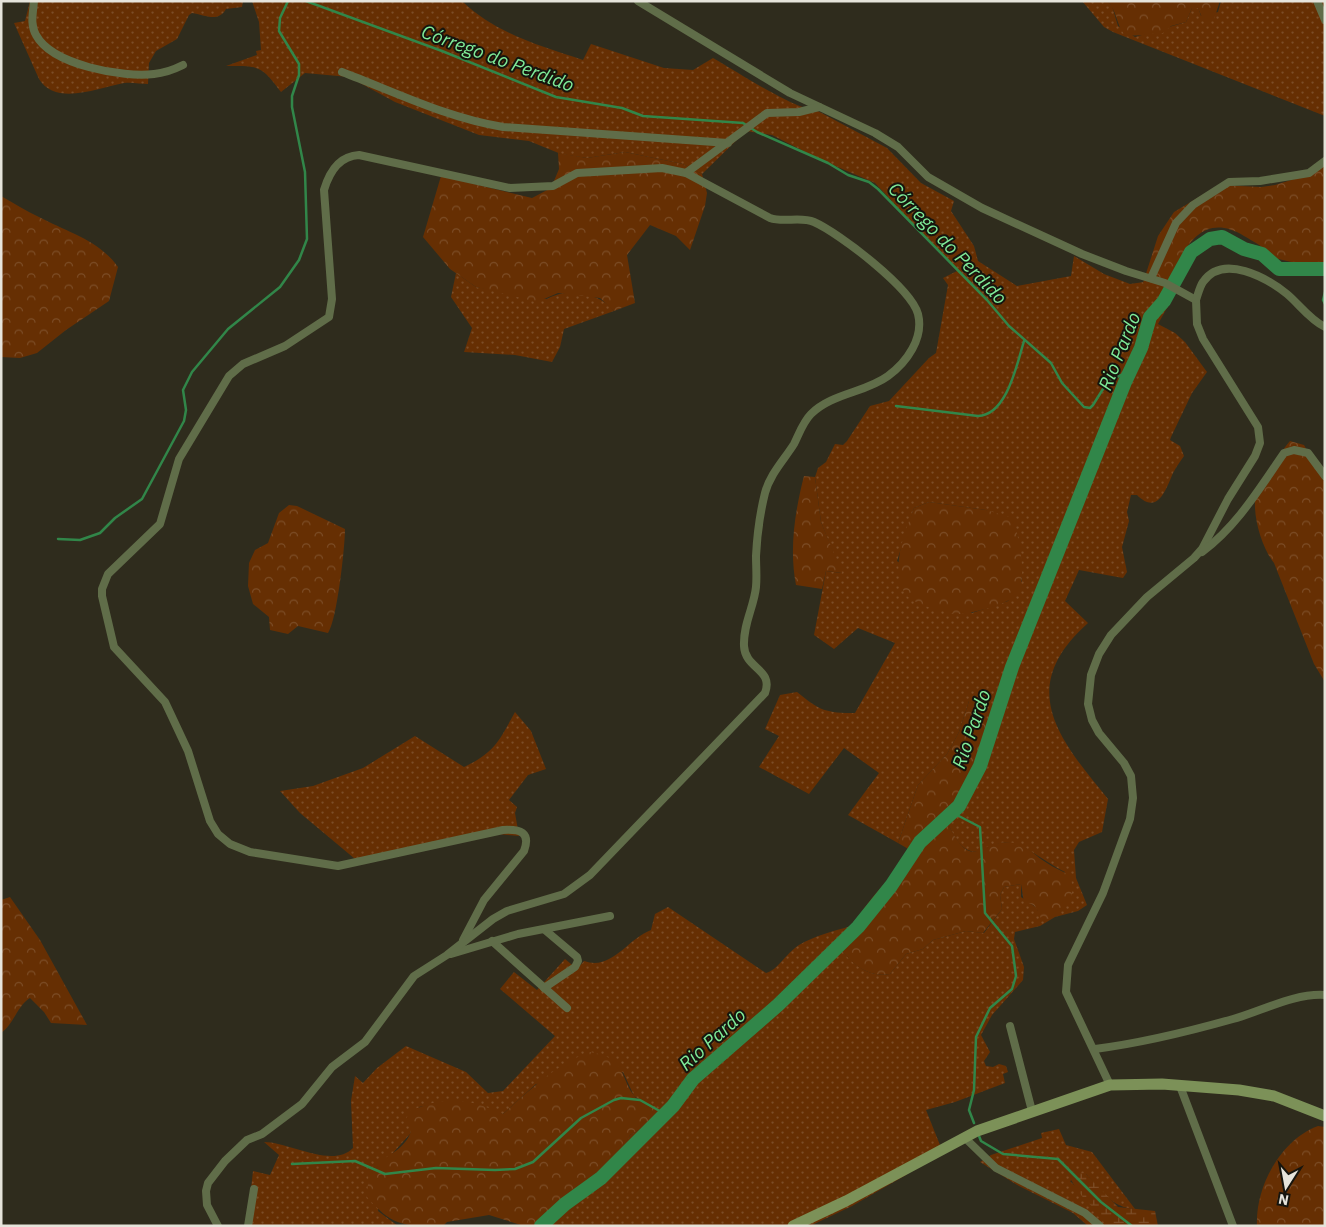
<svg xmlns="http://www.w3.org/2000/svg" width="1326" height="1227" font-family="'IBM Plex Sans',sans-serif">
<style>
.grass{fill:url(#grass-dots);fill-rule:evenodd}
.forest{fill:url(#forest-crowns)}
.wetland{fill:url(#wetland-marsh)}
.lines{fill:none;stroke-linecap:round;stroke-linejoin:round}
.stream{stroke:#318649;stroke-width:2.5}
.river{stroke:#318649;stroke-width:14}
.street{stroke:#606d49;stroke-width:8}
.secondary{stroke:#7c9158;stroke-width:11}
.labels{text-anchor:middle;stroke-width:4;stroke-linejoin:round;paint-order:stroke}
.water-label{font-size:19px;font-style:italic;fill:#7feb98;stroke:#16150e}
</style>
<defs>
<pattern id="grass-dots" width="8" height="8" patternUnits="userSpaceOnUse" patternTransform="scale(1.25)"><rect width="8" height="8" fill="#662f03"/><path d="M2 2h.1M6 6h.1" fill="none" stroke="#7c4d27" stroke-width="1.8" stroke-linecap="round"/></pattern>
<pattern id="forest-crowns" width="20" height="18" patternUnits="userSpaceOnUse" patternTransform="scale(1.25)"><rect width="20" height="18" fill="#662f03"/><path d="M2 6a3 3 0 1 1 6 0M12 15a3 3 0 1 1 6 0" fill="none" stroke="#7c4d27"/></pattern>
<pattern id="wetland-marsh" width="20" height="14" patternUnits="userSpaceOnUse" patternTransform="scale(1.25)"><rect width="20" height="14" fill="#662f03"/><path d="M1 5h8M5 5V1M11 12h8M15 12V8" fill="none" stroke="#7c4d27"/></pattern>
</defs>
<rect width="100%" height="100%" fill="#2f2c1d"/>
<g class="grass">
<path d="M30,1H243L242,7L226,9C218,23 205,15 192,13L189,15L177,39L156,51L149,63L148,84C141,84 132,82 124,83C100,87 56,107 39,79L14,23L25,21Z"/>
<path d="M252,1H462C495,33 540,46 583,60L591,44L664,68L693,70L713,58C731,68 798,112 814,109L887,148L921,183L954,201L951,211L974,246L978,261L1017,286L1071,276L1074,256L1104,274L1130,284L1144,282L1166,285L1176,292L1158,324L1175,333L1185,342L1207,372L1192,393L1171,437L1170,440L1180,446L1184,456C1180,462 1176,467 1173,473C1166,489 1158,516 1137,495H1131L1127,512L1129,521L1122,547L1127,572L1123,578L1079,570L1065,601L1088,623C1015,688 1059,739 1108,799L1102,832L1079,842L1074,850L1076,878L1087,905L1078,911L1055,917L1040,926L1015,932L1014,939L1024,967L1023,980L992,1015L981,1035L990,1052L984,1061L986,1066L993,1067L999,1064L1006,1066L1008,1072L1003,1074L1005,1083L955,1102L926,1110L940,1145L906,1175L852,1206L810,1226H540L559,1213L581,1186L597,1178L624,1146L630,1135L656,1120L642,1101L634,1096L623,1072L536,1084L503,1114L438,1103L419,1107L410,1134L392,1154L378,1211L398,1226H247L253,1171L270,1175L279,1155L264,1142C289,1142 333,1169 353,1148L351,1101L355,1076L363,1083L377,1068L406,1046L466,1072L488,1093L503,1091L555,1036L500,989L514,972L537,990L565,959L577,969L584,961C612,971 627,939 651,930L655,914L668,907L766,973C778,970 785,954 799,945C814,936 834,931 851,926L840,948C853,964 868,978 890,974L906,954L923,949L933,940L966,931L984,933L1002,909L1000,895L1004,887L1021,884V897L1037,908L1038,911L1065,872C1046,863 1031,848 1011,843C1000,841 995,845 986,849C964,859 955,838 947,822L978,759L969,701L959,732L947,754L918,785L898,843L848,815L879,773L844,748L809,794L759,767L779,736L765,729L780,695L797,692C820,711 826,713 855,713L895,643L858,628L834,649L814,635L826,571L841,573L821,522L815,477L818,468L826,462L835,444L843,445L847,441L870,406L889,401L929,358L936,353L948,285L943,278L957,271L875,183L819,159L772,135L746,131L702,174L683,164L625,152L587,158L561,154L529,141L479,135L395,102L349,77L305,73L281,92C261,65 259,66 226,66L257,55L256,51L261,50L259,22ZM929,502L986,510L1017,534L1022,581L1008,601L972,613L897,561L914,508Z"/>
<polygon points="1082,1 1107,1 1112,6 1118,26 1135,37 1186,22 1192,8 1198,7 1201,16 1218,12 1221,1 1325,1 1325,116 1113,32 1104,27"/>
<path d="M456,273L476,287L547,299C567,287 600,293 614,311L564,329L560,347L552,362L515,355L464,352L472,328L451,297Z"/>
<path d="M515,712L531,731L546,769L528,775L509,800L517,807L515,813L519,836L498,834L361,864L300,813L280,791L313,786L363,768L415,736L464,767C495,752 499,741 515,712Z"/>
<path d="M1059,1129L1066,1145L1092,1152L1135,1209C1112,1208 1101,1190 1086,1174L1070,1181L1114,1226H1088L1073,1213L1019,1186L980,1162L991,1155L1042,1138L1041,1133Z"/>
</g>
<g class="forest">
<path d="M1107,1H1220L1214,19L1204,22L1198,8H1192L1186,22L1171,26L1163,33C1149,33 1137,38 1124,34C1116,24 1117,10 1107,1Z"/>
<polygon points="625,152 683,164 702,174 707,193 705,206 690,250 676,236 650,225 627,255 635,303 614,311 600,298 558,293 537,302 476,287 450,269 423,237 441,176 532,198 551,188 559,169 558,153 587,158"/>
<path d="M1325,159V264L1304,265L1270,257C1264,246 1254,242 1244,236C1199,209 1183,253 1166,285L1143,283L1158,236L1174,212L1219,185L1261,187L1275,185L1304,176Z"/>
<path d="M1,196C14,203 26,211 39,217C67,232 99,240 118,267L109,301L66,330L37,353L20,358L1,357Z"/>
<path d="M1290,441L1304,445L1325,483V682L1314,664L1274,563C1262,548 1254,520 1255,501C1255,489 1282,450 1290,441Z"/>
<path d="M804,476L815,477L821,522L842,573L826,571L822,589L796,585C789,549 795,511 804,476Z"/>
<path d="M929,502L986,510L1013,518C1018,534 1029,582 1016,595C1009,604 970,614 959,614C947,613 909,604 904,592C891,564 904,535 914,508Z"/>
<path d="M289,505L297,506L345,529C345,547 337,621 328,633L298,626L288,634L270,630L269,617L253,604L248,586L249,563L255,550L268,543L279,513Z"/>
<path d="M978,698L987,701L986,729L978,759L947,822C975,878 977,836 1015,843C1028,846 1035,856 1047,863C1054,868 1063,871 1070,876C1078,899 1064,915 1042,920C1037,910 1037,903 1024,903L1021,884L1004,887L1000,895L1002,909L983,933L966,931L933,940L923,949L906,954L890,974C868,978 852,964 840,948C859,911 884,879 917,854L898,843L918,785L947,754L959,732L969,701Z"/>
<path d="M10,897L40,940L87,1025L51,1023L44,1012L30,998C17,1006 14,1024 1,1033V900Z"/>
<path d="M590,1052C631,1059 617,1079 639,1101L645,1100L656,1107V1120L630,1135L618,1159L608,1171L581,1186L559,1213L540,1226H524L489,1215L447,1222L443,1226C403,1226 393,1227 367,1197L369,1169C382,1158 403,1151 410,1134C412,1129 408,1123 406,1119L410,1111C446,1095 468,1098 503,1114C530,1090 556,1064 590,1052Z"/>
<path d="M1318,1126L1325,1127V1226H1257C1255,1188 1280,1140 1318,1126Z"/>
</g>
<path class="wetland" d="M1070,1171L1086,1174L1118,1207L1155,1211L1158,1226H1114C1101,1215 1067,1187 1070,1171Z"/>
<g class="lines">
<g class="stream">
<polyline points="306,1 442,51 556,97 622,108 643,116 743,123 757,132 828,163 848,175 869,182 878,189 987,300 1009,326 1051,363 1062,383 1084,407 1090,408 1093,405 1108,381 1130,371"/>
<polyline points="1325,292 1323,300 1325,304"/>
<path d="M896,406L978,416C1007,415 1017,364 1024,341"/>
<polyline points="58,539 80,540 100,533 115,518 142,499 184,421 186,410 183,390 192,372 228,329 280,287 299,260 307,239 305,172 292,107 292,96 299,75 299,64 279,31 280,18 288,1"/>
<polyline points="953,813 980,827 985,913 1012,946 1016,976 1012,989 990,1008 976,1037 974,1090 969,1110 974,1123"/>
<polyline points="979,1136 981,1141 1003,1154 1058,1159 1101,1202 1132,1226"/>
<polyline points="292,1164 355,1161 385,1174 436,1168 495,1170 515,1169 533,1162 581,1118 614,1100 621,1098 640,1100 665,1114"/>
</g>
<polyline class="river" points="541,1226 565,1204 601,1178 673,1106 693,1079 778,1005 858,927 891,886 920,842 959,806 980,766 1012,667 1125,382 1141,348 1150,317 1164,301 1191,252 1210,239 1222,237 1244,249 1262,254 1279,269 1325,269"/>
<g class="street">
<path d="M34,1C33,13 30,25 36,35C52,65 123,78 154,74C165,73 173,70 183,65"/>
<polyline points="638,1 790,93 875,133 898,147 928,177 982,208 1082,254 1126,271 1165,283 1196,300 1197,324 1203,339 1258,427 1260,443 1255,456 1228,499 1202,549 1194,558 1147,597 1111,635 1099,654 1091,675 1088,704 1092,720 1099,733 1124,763 1131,776 1133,798 1130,819 1103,893 1068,965 1066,992 1110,1085"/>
<polyline points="1317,1 1325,20"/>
<path d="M342,72C395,92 447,118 503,127L728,143"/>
<polyline points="1151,278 1176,223 1193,205 1229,182 1260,181 1297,175 1309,173 1325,161"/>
<path d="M1196,300C1198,294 1200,286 1203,282C1223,253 1267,278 1287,294C1299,304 1310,320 1325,327"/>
<path d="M1202,552C1237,526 1259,489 1284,453L1294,450L1308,453L1325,476"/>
<path d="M463,940L484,900L524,851C531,832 520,829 503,830L338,866L250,852L230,844L218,834L210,821L188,751L165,702L114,647L102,596V589L108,574L160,524L179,459L229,376L243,364L285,346L329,317L332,299L324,190C329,173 339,156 359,155L510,188L553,186L577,173L662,168L686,173"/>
<polyline points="492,941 567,1008"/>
<polyline points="451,954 518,934 610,916"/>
<polyline points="544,988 575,967 578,961 577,957 545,930"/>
<polyline points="1010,1026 1032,1111"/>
<path d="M1095,1049C1142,1043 1187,1032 1233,1019C1262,1011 1294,993 1325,995"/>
<polyline points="1180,1086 1233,1226"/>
<polyline points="964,1137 996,1168 1085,1213 1100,1226"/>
<path d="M218,1226L207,1205L206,1191L208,1183L225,1161L247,1140L262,1134L302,1104L332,1067L365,1042L414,976L447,955L493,919L507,911L564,894L590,875L765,693C774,669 745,669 744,646C743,624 754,607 756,587C757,577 756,566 756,556C757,536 760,513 765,493C770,474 784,460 794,444C799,434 803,422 811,414C832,393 865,393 888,376C907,362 924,338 918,314C911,288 839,233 814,222C800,216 784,223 770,218L686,173L767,113L799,112L819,107"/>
<polyline points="248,1226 254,1189"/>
</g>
<polyline class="secondary" points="793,1226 846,1201 977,1131 1110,1085 1162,1084 1239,1090 1274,1096 1325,1116"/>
</g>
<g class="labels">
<g class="water-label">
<text transform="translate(498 58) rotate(20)" y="7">Córrego do Perdido</text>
<text transform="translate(948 243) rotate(46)" y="7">Córrego do Perdido</text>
<text transform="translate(1119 351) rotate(-68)" y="7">Rio Pardo</text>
<text transform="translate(971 729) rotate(-71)" y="7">Rio Pardo</text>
<text transform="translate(712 1039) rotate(-42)" y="7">Rio Pardo</text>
</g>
</g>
<rect width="1326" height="1227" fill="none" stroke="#e6e4db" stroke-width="5"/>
<g transform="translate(1286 1187) rotate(191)" stroke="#16150e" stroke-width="4" paint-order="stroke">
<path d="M0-4L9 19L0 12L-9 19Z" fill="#e6e4db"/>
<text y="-8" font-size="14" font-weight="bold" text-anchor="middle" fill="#e6e4db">N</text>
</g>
</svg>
